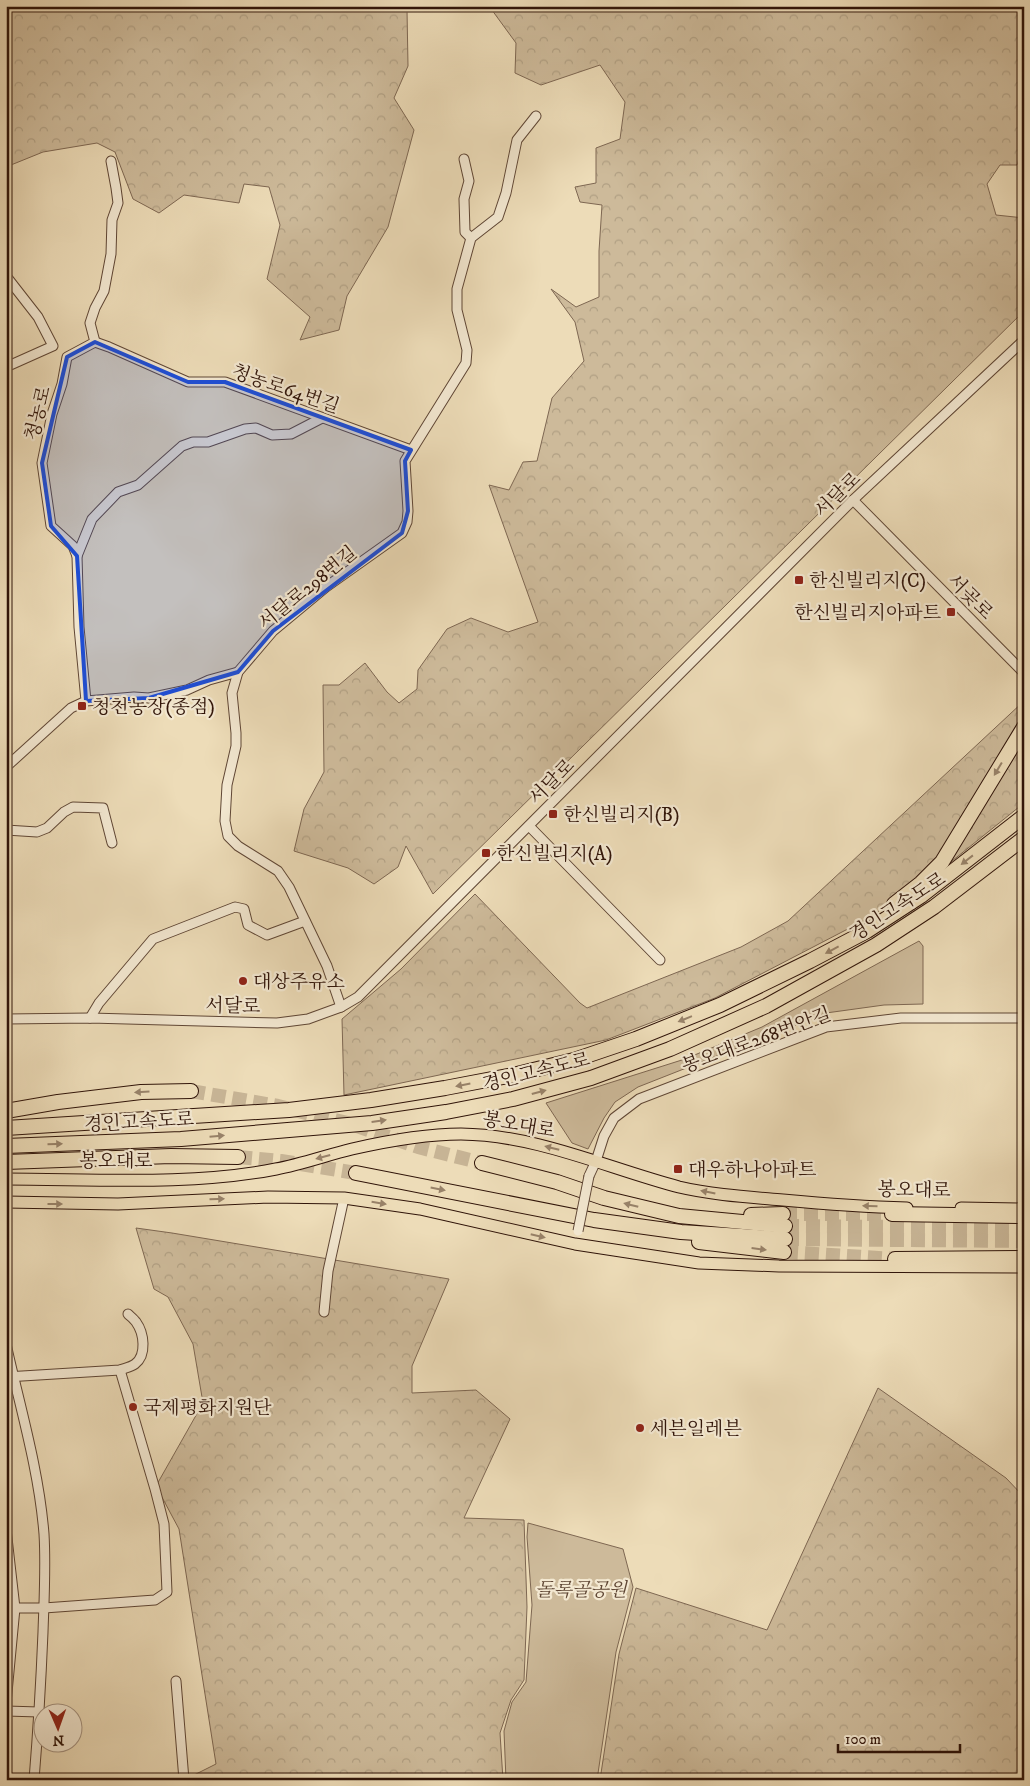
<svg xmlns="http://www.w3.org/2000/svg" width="1030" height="1786" font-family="'IM FELL DW Pica','Noto Serif KR',serif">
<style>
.forest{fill:url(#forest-crowns);stroke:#7e6752}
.park{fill:#cdba9a;stroke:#7e6752}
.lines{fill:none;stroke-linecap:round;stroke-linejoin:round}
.highway-tunnel{stroke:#c7b495;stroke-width:14;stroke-dasharray:14 7;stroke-linecap:butt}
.minor-casing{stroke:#5f4635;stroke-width:11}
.major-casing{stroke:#301409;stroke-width:13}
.highway-casing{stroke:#301409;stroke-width:16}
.minor{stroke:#f3e8d1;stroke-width:9}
.major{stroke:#eddcb8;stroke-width:11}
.highway{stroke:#eddcb8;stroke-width:14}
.minor-bridge-casing{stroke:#5f4635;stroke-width:11;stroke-linecap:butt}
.minor-bridge{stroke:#f3e8d1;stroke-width:9}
.oneway{fill:#988269}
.marked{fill:#1d4ed8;fill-opacity:0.2;stroke:#1d4ed8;stroke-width:4;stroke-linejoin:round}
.poi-dot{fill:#8f2418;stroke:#f3e8d1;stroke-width:2}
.labels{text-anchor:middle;stroke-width:4.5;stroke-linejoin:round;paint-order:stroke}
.street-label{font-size:19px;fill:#301409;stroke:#f3e8d1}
.poi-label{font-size:19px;fill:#301409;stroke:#f3e8d1;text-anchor:start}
.park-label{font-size:19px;font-style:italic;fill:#5f4634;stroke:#f3e8d1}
</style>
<defs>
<pattern id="forest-crowns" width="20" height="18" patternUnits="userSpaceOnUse" patternTransform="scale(1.25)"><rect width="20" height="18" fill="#cdba9a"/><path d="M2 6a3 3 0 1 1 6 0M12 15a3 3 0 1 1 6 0" fill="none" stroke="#b09f83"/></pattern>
</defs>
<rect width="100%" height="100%" fill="#eddcb8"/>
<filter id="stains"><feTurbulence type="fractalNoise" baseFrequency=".004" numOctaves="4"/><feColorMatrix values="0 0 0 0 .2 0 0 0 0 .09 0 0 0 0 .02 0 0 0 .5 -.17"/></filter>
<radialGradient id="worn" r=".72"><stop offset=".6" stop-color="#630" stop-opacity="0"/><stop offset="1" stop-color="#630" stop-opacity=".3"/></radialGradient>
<g class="forest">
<polygon points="6,6 417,6 407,10 408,66 394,98 414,130 388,227 347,296 339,330 300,340 310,317 267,279 280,225 269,187 244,184 239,203 184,195 159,213 133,199 115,152 97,143 43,152 6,167"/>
<polygon points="489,6 1024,6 1024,141 1017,165 1000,165 987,184 996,215 1024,218 1024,311 433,894 406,846 398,867 374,884 348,868 294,851 304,809 324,772 323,685 339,685 365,663 387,692 399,703 417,689 418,670 447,629 471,618 508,632 538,622 489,485 509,490 523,462 537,461 552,398 584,361 575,322 551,289 576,307 599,297 599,251 602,205 580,202 575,187 596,183 596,148 620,139 625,102 600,65 541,85 515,73 516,43"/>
<polygon points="1024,701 1024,803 952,861 867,919 715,998 606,1040 344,1095 342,1019 401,969 475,894 580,1003 587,1008 741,947 788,921"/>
<polygon points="136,1228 172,1233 449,1279 412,1366 412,1393 476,1390 510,1419 464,1518 524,1520 527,1607 524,1680 511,1700 500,1733 503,1780 194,1780 194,1775 216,1764 179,1529 156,1486 203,1403 193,1344 168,1297 154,1289"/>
<polygon points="878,1388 1006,1478 1024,1497 1024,1780 600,1780 619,1654 636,1588 767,1630"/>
</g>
<g class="park">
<polygon points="919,941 923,946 923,1004 884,1005 826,1013 638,1087 615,1102 604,1118 588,1149 572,1143 546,1103 685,1059 762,1027"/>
<polygon points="528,1523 623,1549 633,1587 616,1652 597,1780 506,1780 504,1731 512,1702 526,1682 532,1605 527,1537"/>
</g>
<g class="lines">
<g class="highway-tunnel">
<polyline points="191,1091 278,1106 351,1124 418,1147 482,1163"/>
<polyline points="238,1157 281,1161 356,1173"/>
<polyline points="783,1214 892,1214"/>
<polyline points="785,1226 1024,1228"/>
<polyline points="785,1239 1024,1241"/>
<polyline points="784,1252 895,1259"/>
</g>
<defs>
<g id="minor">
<polyline points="464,159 469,181 464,199 465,232 471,238"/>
<polyline points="6,276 38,317 53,346 6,367"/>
<polyline points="95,342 109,347 188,382 225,382 411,450"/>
<polyline points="853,500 1024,673"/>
<polyline points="77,556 92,519 118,492 138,485 182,446 193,442 208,442 245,429 256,428 272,435 291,434 322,418"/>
<polyline points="86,701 134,697 149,698 187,690 209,680 238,672"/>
<polyline points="6,767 71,708 86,701 79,627 77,556 73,546 51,526 42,463 52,414 62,384 67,357 95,342 90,323 95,308 104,291 111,254 112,220 118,203 116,188 111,161"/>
<polyline points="529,826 660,960"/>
<polyline points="6,830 37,832 47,828 64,812 73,807 103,808 112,843"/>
<polyline points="341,1007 327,966 289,887 278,871 238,846 228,836 225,821 227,785 236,746 236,733 232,693 238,672 273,631 326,587 402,533 407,522 408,511 405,461 466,363 467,350 457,310 457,289 471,238 498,217 506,193 517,140 536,116"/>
<polyline points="90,1018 99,1003 153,939 235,907 244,909 248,925 267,935 305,921"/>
<polyline points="6,1019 90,1018 277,1023 308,1019 341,1007 358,997 853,500 1024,340"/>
<polyline points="589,1176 596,1161 604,1136 614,1118 639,1099 826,1027 901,1018 1024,1018"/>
<polyline points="324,1312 328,1271 344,1198"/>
<path d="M6,1344C20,1407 39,1470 44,1534C46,1567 44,1600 43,1632C41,1681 38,1731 34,1780"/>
<path d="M6,1377L120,1370C125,1368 131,1367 135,1364C147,1355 144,1333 136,1322C134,1319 130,1316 128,1314"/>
<polyline points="6,1529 15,1608 6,1703"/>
<polyline points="6,1608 44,1608 155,1600 167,1592 164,1524 155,1489 120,1370"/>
<polyline points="176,1681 184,1780"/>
<polyline points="6,1711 39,1712"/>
</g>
<g id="major">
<path d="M6,1179C94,1179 190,1186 276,1169C302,1164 327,1155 352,1149C387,1141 424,1134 461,1134C537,1135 607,1168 679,1187C713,1195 748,1197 783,1200C825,1204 866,1207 907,1208"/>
<polyline points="6,1202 118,1204 268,1197 344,1198 420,1209 575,1244 699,1263 779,1266 1024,1267"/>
<polyline points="961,1208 1024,1209"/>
</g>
<g id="highway">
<polyline points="894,904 921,883 942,862 1024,727"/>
<polyline points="6,1111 58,1102 141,1092 191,1091"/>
<polyline points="6,1128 289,1110 371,1100 445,1088 513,1075 574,1060 636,1039 720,1005 810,961 867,931 921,896 1024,816"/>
<polyline points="6,1146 181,1139 372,1123 446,1112 513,1099 591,1078 670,1049 766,1006 876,945 934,907 1024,838"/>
<polyline points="6,1162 171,1156 238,1157"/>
<polyline points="482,1163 557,1182 604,1198 679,1216 785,1226"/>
<polyline points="356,1173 594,1220 681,1232 785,1239"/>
<polyline points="892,1214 1024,1216"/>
<polyline points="751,1215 783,1214"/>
<polyline points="699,1242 784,1252"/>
<polyline points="895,1259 1024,1258"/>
</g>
</defs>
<use href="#minor" class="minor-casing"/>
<use href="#major" class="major-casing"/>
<use href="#highway" class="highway-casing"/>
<use href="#minor" class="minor"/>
<use href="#major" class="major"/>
<use href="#highway" class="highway"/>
<defs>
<polyline id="minor-bridge" points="578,1231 589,1176"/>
</defs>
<use href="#minor-bridge" class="minor-bridge-casing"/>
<use href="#minor-bridge" class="minor-bridge"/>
</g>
<defs><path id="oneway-solid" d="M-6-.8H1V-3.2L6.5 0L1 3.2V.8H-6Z" transform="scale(1.25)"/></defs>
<g class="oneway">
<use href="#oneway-solid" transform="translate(998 769) rotate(121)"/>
<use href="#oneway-solid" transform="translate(967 860) rotate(142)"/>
<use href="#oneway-solid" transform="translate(832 950) rotate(152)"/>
<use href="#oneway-solid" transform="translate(685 1019) rotate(158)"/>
<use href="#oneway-solid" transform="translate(463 1085) rotate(169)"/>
<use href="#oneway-solid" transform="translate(142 1092) rotate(177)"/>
<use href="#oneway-solid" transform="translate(539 1092) rotate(-15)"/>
<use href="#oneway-solid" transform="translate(379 1121) rotate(-8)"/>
<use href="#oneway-solid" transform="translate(217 1136) rotate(-5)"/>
<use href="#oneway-solid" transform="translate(55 1144) rotate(-2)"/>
<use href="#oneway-solid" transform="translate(552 1148) rotate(-166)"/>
<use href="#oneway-solid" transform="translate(323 1157) rotate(165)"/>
<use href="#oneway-solid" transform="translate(438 1189) rotate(11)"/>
<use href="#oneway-solid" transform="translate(708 1192) rotate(-169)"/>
<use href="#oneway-solid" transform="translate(217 1199) rotate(-2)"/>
<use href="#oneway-solid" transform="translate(379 1203) rotate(9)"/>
<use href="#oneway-solid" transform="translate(55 1204)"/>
<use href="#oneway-solid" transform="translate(631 1205) rotate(-166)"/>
<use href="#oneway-solid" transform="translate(870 1206) rotate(-178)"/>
<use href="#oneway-solid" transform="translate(538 1236) rotate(13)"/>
<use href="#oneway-solid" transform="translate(759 1249) rotate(7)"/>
</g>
<path class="marked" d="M95,342L188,382H225L411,450L405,461L408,511L402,533L273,631L238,672L149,698L86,701L77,556L51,526L42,463L67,357Z"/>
<g class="poi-dot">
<rect x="794" y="575" width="10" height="10" rx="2.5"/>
<rect x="946" y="607" width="10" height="10" rx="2.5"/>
<rect x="77" y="701" width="10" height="10" rx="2.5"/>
<rect x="548" y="809" width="10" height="10" rx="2.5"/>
<rect x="481" y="848" width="10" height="10" rx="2.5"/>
<circle cx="243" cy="981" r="5"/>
<rect x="673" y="1164" width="10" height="10" rx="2.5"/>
<circle cx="133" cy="1407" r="5"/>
<circle cx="640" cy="1428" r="5"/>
</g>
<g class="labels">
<g class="street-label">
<text transform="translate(286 388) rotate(19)" y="7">청농로64번길</text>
<text transform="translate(37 413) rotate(-76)" y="7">청농로</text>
<text transform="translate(837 494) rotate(-44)" y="7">서달로</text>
<text transform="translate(307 587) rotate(-39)" y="7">서달로298번길</text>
<text transform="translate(971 596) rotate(45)" y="7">서곶로</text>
<text transform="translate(551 781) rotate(-45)" y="7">서달로</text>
<text transform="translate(897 906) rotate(-33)" y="7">경인고속도로</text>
<text transform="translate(233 1005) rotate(1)" y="7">서달로</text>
<text transform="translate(756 1039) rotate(-20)" y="7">봉오대로268번안길</text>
<text transform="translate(536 1071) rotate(-14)" y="7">경인고속도로</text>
<text transform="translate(139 1121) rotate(-3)" y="7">경인고속도로</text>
<text transform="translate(519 1124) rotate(10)" y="7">봉오대로</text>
<text x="116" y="1167">봉오대로</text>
<text transform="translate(914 1189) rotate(1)" y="7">봉오대로</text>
</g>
<g class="poi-label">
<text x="809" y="587">한신빌리지(C)</text>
<text x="941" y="619" text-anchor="end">한신빌리지아파트</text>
<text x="92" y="713">청천농장(종점)</text>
<text x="563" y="821">한신빌리지(B)</text>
<text x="496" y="860">한신빌리지(A)</text>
<text x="253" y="988">대상주유소</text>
<text x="688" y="1176">대우하나아파트</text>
<text x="143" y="1414">국제평화지원단</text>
<text x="650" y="1435">세븐일레븐</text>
</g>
<g class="park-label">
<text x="581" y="1596">돌록골공원</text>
</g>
</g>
<rect width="1030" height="1786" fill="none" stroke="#eddcb8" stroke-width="25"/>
<rect x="8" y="8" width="1015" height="1771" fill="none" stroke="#301409" stroke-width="2.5"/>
<rect x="12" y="12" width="1005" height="1761" fill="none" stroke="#301409"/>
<g transform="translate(58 1728) rotate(178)"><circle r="24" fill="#f3e8d1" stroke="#a59381"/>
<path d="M0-4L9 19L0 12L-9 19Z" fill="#8f2418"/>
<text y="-8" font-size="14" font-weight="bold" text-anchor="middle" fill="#301409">N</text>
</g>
<path d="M838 1744v8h122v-8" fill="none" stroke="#301409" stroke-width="2.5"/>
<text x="845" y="1744" font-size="15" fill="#301409" stroke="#f3e8d1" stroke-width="4" paint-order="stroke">100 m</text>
<rect width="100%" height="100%" filter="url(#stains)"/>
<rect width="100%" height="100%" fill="url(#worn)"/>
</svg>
